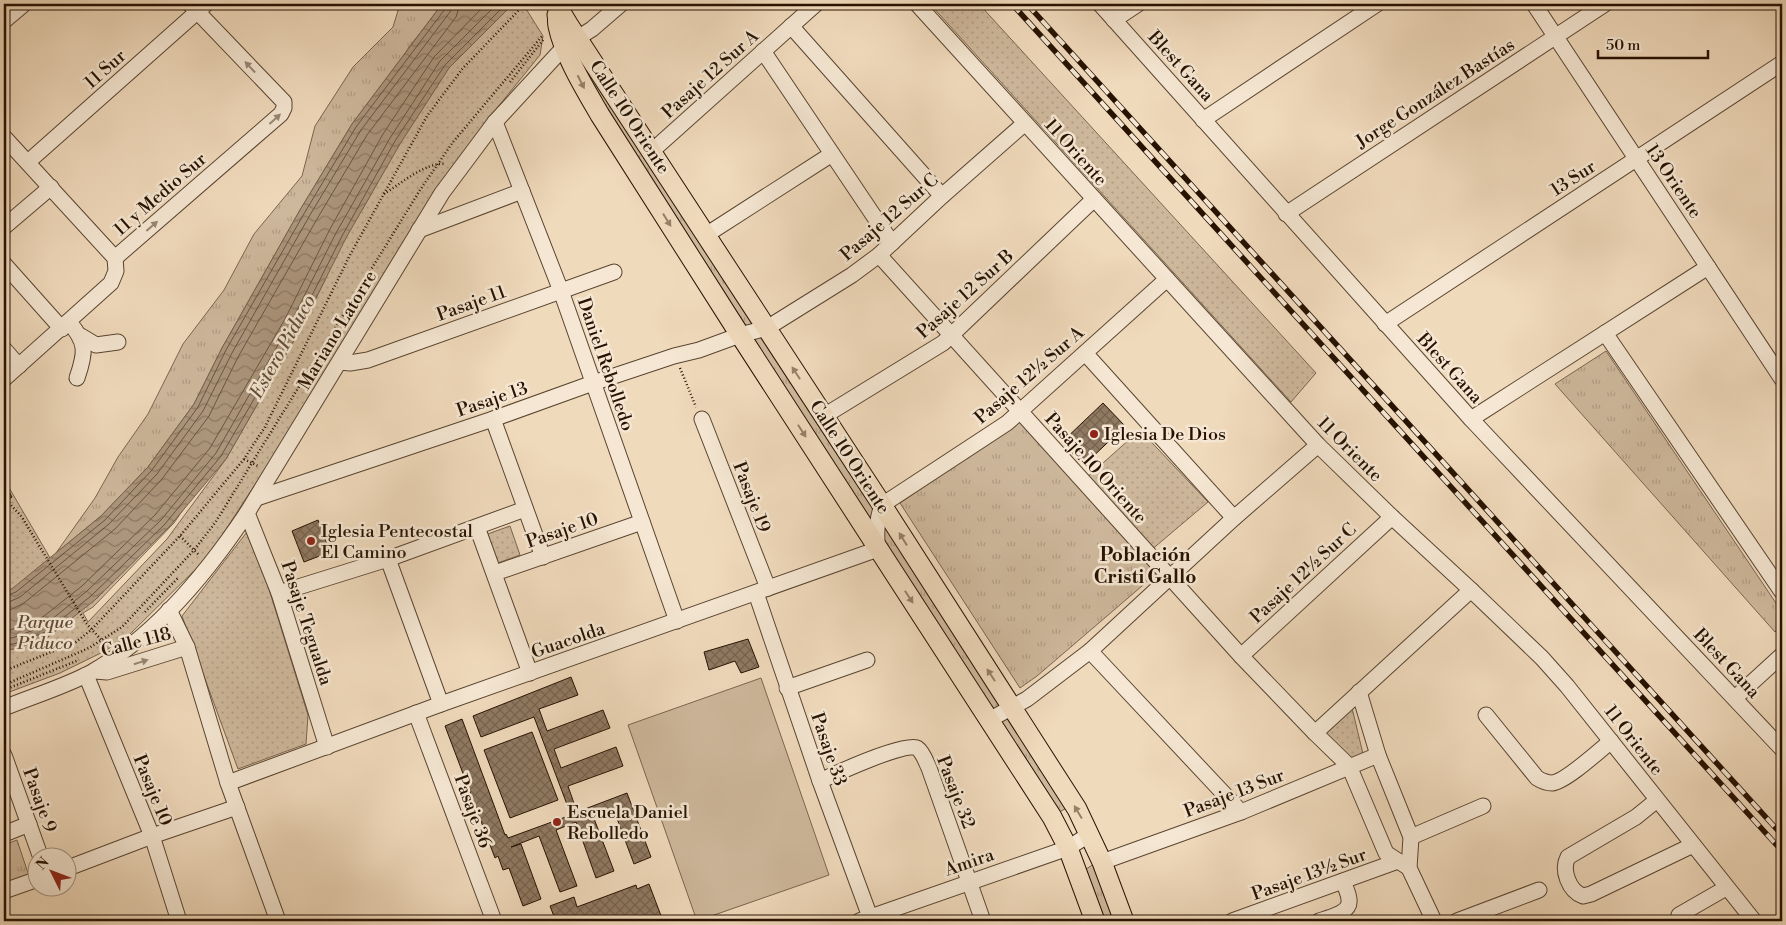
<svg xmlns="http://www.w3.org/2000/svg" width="1786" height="925" font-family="'Libre Bodoni',serif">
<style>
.grass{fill:url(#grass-tufts);stroke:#7a654f}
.park{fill:url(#park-dots);stroke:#7a654f;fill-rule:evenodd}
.pitch{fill:#ceb89c;stroke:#7a654f}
.water{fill:url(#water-waves);stroke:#77614c}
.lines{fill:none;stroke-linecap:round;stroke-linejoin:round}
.shore{stroke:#6a5440;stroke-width:1}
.building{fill:url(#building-cross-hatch);stroke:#271202}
.minor-casing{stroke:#594430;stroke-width:17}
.major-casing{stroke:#271202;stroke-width:21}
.path{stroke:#271202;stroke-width:2.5;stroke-dasharray:1 2.5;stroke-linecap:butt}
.minor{stroke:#f5e7d3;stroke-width:15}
.major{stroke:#f0dabc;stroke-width:19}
.rail-casing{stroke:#271202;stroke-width:5.5}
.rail{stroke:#f5e7d3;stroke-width:4;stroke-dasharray:11;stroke-linecap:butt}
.oneway{fill:#988775}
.oneway2{fill:#968068}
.poi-dot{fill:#8f2418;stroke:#f5e7d3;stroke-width:2}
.labels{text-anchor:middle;stroke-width:5;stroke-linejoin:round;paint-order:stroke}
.street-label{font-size:18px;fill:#271202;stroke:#f5e7d3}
.poi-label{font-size:18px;fill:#271202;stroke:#f5e7d3;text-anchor:start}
.park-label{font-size:18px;font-style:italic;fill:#614c38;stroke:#f5e7d3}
.water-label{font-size:19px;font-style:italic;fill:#634d39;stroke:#f5e7d3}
.neighbourhood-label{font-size:19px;font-weight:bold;fill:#271202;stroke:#f5e7d3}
</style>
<defs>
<pattern id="grass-tufts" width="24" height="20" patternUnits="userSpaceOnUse" patternTransform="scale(1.25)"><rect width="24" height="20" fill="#ceb89c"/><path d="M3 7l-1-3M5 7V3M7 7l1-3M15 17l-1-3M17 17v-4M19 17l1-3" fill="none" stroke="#b19d85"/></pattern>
<pattern id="park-dots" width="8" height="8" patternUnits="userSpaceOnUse" patternTransform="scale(1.25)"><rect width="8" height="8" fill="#ceb89c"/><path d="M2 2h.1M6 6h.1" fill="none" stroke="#b19d85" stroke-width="1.8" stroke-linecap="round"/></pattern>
<pattern id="water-waves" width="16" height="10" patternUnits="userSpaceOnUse" patternTransform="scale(1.25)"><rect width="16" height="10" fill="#ac967d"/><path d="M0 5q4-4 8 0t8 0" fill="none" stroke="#8c7964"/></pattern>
<pattern id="building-cross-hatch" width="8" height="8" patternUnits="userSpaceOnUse" patternTransform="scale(1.25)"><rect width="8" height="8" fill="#907a63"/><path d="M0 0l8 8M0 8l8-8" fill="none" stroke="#76634f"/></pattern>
</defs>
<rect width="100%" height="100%" fill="#f0dabc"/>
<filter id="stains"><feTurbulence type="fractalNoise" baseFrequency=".004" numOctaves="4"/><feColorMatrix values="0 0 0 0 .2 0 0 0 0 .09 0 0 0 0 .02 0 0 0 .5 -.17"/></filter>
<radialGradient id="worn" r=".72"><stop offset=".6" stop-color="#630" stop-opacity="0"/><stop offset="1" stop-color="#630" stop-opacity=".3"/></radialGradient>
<g class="grass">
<polygon points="400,4 442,4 352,124 300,210 222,348 194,404 148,467 101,516 56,553 95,498 118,457 148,414 183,344 224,290 254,234 302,176 315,126 353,67 393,27"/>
<polygon points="577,63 589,64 1069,807 1053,815"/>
<polygon points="1606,351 1782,612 1782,626 1775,632 1555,384"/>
<polygon points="1022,419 1156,574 1037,676 1020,688 900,503"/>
<polygon points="17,840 29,876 4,885 4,845"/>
<polygon points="1097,862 1119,921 1098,921 1080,873"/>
</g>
<g class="park">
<path d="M443,4L460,57L513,4H523L543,36L540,55L484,124L430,200L265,469L208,557L129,635L105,651L60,673L4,694V479L60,575L129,520L409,47ZM439,83L399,144L362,210L416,112ZM325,280L301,328L226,459L167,539L88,622L83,613L93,607L174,523L235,434Z"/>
<polygon points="930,4 979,4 1316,373 1291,402"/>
<polygon points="1140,430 1208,502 1150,551 1085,479"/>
<polygon points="510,526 520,555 492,565 482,536"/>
<polygon points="250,528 308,715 306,744 238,769 182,616"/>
<polygon points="1352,708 1364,758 1348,762 1319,733"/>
</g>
<polygon class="pitch" points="761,678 829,875 697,921 628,725"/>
<polygon class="water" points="442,4 513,4 449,68 400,144 346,238 301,328 226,459 169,527 95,600 48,637 18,648 4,651 4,593 13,588 101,516 148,467 194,404 222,348 300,210 352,124"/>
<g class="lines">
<g class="shore">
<polyline points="4,597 16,592 105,520 152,470 198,407 226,350 305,212 356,127 445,9 446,4"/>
<polyline points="4,603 9,602 20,597 109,524 157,474 203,411 232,353 310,215 361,130 450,12 452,4"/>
<polyline points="4,611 12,609 24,603 115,529 162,479 209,416 238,357 317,219 367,135 456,17 460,4"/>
<polyline points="4,632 39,620 82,586 155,515 210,448 285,319 330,229 383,134 434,57 486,4"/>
<polyline points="4,640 15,637 42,627 87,591 161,520 216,453 291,322 336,233 390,138 440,61 497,4"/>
<polyline points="4,646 17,643 45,632 91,596 165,524 221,456 297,325 342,236 395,141 445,65 506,4"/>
</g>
</g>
<g class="building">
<polygon points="1103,403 1125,426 1084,465 1062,442"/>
<polygon points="4,483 12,497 4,502"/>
<polygon points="318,520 330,552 304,562 292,531"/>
<polygon points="748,639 759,667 741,673 735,661 709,670 704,652"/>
<polygon points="571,677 578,695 539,709 547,731 603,710 610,728 554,749 561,768 616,747 623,766 568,786 577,812 627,793 651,857 634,864 613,808 593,816 614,871 596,878 576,822 556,830 577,886 560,892 539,836 511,847 521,844 541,899 523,906 509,868 503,870 498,856 495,858 445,726 462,719 505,835 506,834 508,838 571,815 534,717 481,737 473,716"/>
<polygon points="532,732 558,800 510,818 484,750"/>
<polygon points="649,884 663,921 550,921 555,919 550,906 574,897 577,907 636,885 637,889"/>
</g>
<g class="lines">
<defs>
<g id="minor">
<polyline points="917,4 1318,445 1392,517 1471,590 1542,658 1567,686 1754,921"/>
<polyline points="1100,4 1471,419 1782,749"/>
<polyline points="1534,4 1782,379"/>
<polyline points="1114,20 1138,4"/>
<polyline points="4,21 24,4"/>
<polyline points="791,26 942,196"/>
<polyline points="763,51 892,243"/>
<polyline points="1203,120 1377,4"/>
<polyline points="495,122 561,291 677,621"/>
<polyline points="4,137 115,258"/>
<polyline points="652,151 816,4"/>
<polyline points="28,162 206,4"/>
<polyline points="1286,214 1605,4"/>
<polyline points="4,227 51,187"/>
<polyline points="419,230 522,191"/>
<polyline points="706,235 832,154"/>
<polyline points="879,255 1241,656 1315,733 1349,766 1386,853 1409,868"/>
<polyline points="115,258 281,114 284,108 284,102 190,4"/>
<polyline points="4,264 62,329"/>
<path d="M69,322C87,343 86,352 77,378"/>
<polyline points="1385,324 1782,63"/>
<polyline points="1605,333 1782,592"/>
<polyline points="81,336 96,345 118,342"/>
<polyline points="4,349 19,366"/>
<polyline points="1085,353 1234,518"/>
<polyline points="340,362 350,363 368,360 614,272"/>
<polyline points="4,379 111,283 116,271 115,258"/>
<polyline points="824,416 943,343 1094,199"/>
<polyline points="493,419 543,557"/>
<polyline points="702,419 768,588"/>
<polyline points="1471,419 1708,267"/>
<polyline points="257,498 493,419 593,383 674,356 699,350 740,335 767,328 852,275 879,255 942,196 1025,123"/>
<polyline points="247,513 279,593 327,747"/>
<polyline points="477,527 530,673"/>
<polyline points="388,559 441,704"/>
<polyline points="495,573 642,522"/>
<polyline points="279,593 388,559 525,509"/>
<polyline points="756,593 820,781 870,917"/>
<polyline points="169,610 187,647 228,783 278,921"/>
<polyline points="1090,651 1241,812"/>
<polyline points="1241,656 1392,517"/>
<polyline points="95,671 107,672 187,647"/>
<polyline points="86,675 152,836 179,921"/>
<polyline points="787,688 867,660"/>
<polyline points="1359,692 1378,755 1411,837 1409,868 1434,921"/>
<polyline points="1735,698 1782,655"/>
<path d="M4,708C33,696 64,687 92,672C155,636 207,573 247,513L442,193L495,122L565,46L592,29L621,4"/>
<polyline points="416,713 494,921"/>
<path d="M1486,715L1537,778C1542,781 1546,783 1552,783C1565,782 1599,751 1611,741"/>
<polyline points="989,720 1027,699 1090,651 1234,518 1318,445"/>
<polyline points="1315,733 1471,590"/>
<polyline points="4,755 41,858"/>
<path d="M820,781C835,774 906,741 917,748C923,752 926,762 929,768L983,921"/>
<path d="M228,783L441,704L878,549C875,533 877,520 882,505L1007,423L1167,279"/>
<path d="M1657,800L1636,817L1568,857C1561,870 1569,891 1583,896L1591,894L1693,845"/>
<polyline points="4,834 29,824"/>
<polyline points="1411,837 1483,806"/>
<polyline points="1102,862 1241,812 1378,755"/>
<polyline points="68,868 152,836 237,807"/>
<polyline points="4,891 38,879"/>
<polyline points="1679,915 1726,888"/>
<polyline points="859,921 1068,848 1090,834"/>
<polyline points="1232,921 1398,861"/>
<path d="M1319,921C1328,918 1351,913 1349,900C1349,894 1345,887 1343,881"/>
<polyline points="1457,921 1539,890"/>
</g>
<g id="major">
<polyline points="556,4 568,24 882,505 1077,809 1102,862 1124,921"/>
<path d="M557,15C558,19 557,22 558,26C564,55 585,89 600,115L740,335L1052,817L1068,848L1095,921"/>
</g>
</defs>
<use href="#minor" class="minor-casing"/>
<use href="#major" class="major-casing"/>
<g class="path">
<polyline points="510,82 544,39"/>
<path d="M384,194C400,184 426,162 445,164"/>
<polyline points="680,368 696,407"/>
<polyline points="244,459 258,466"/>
<path d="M8,499C11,508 18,511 23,519L86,623L107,646"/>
<polyline points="4,507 11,508"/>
<polyline points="180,536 199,555"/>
<polyline points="145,612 178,578"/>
<polyline points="4,671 76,642 91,630 180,536 244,459 265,427 350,255 427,116 463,68 520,9"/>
<polyline points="4,685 89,648 122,627 194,550 215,523 420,190 453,142 543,35"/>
<polyline points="4,690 79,660"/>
</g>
<use href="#minor" class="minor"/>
<use href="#major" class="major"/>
<defs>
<g id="rail">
<polyline points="1012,4 1782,851"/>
<polyline points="1027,4 1782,835"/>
</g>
</defs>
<use href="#rail" class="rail-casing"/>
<use href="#rail" class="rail"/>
</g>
<defs><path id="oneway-solid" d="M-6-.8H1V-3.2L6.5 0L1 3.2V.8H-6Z" transform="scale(1.25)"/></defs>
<g class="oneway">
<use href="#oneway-solid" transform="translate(250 67) rotate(-133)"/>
<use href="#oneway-solid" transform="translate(275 119) rotate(-42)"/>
<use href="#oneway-solid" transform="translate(152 226) rotate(-41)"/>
<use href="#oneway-solid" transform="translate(141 662) rotate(-17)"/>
</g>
<g class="oneway2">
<use href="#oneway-solid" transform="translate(581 82) rotate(63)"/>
<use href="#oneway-solid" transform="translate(667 220) rotate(58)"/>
<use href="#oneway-solid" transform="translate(796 373) rotate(-123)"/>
<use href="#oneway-solid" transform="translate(802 431) rotate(57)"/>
<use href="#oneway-solid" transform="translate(903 539) rotate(-122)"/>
<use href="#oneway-solid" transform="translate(909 597) rotate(57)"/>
<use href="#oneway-solid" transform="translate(991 675) rotate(-123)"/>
<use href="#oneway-solid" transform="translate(1078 812) rotate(-121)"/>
</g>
<g class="poi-dot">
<circle cx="1094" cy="434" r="5"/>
<circle cx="311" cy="541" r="5"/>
<circle cx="557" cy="822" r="5"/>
</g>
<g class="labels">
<g class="street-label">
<text transform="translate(1181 66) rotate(48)" y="6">Blest Gana</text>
<text transform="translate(105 69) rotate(-42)" y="6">11 Sur</text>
<text transform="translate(710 74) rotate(-42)" y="6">Pasaje 12 Sur A</text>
<text transform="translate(1435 93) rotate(-33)" y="6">Jorge González Bastías</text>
<text transform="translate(630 117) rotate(57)" y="6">Calle 10 Oriente</text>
<text transform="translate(1076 152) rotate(48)" y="6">11 Oriente</text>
<text transform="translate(1573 178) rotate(-33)" y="6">13 Sur</text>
<text transform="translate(1674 181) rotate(56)" y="6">13 Oriente</text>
<text transform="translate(160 194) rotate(-41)" y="6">11 y Medio Sur</text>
<text transform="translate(889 217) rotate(-41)" y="6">Pasaje 12 Sur C</text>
<text transform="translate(965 294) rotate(-42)" y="6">Pasaje 12 Sur B</text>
<text transform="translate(471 303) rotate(-20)" y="6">Pasaje 11</text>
<text transform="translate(337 330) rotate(-59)" y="6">Mariano Latorre</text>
<text transform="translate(606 364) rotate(71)" y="6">Daniel Rebolledo</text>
<text transform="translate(1450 368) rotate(48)" y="6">Blest Gana</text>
<text transform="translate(1029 375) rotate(-41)" y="6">Pasaje 12½ Sur A</text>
<text transform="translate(492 399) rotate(-19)" y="6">Pasaje 13</text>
<text transform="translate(1350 449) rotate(45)" y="6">11 Oriente</text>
<text transform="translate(850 457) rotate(57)" y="6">Calle 10 Oriente</text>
<text transform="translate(1096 468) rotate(48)" y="6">Pasaje 10 Oriente</text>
<text transform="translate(752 497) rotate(69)" y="6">Pasaje 19</text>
<text transform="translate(562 530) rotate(-19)" y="6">Pasaje 10</text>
<text transform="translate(1303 573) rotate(-43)" y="6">Pasaje 12½ Sur C</text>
<text transform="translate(307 623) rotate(72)" y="6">Pasaje Tegualda</text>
<text transform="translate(568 640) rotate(-19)" y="6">Guacolda</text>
<text transform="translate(136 642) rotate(-15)" y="6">Calle 118</text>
<text transform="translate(1727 663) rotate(47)" y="6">Blest Gana</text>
<text transform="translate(1634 740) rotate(52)" y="6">11 Oriente</text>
<text transform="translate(829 749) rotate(71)" y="6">Pasaje 33</text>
<text transform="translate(153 790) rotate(68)" y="6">Pasaje 10</text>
<text transform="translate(956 792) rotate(69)" y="6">Pasaje 32</text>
<text transform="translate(1234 793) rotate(-21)" y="6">Pasaje 13 Sur</text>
<text transform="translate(40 800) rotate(70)" y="6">Pasaje 9</text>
<text transform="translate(473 811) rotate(70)" y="6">Pasaje 36</text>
<text transform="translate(969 862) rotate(-19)" y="6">Amira</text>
<text transform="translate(1309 874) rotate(-20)" y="6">Pasaje 13½ Sur</text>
</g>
<g class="poi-label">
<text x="1104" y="440">Iglesia De Dios</text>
<text x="321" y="537">Iglesia Pentecostal<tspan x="321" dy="21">El Camino</tspan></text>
<text x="567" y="818">Escuela Daniel<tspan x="567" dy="21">Rebolledo</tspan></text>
</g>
<g class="park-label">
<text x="45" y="628">Parque<tspan x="45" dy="21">Piduco</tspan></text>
</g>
<g class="water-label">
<text transform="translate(282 346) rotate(-61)" y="7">Estero Piduco</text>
</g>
<g class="neighbourhood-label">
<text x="1145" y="561">Población<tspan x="1145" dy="22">Cristi Gallo</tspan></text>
</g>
</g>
<rect width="1786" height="925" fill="none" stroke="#f0dabc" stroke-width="20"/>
<rect x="5" y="5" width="1776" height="915" fill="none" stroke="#271202" stroke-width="2.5"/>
<rect x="10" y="10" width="1766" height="905" fill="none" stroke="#271202"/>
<g transform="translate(52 872) rotate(312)"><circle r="24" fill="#f5e7d3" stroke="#a3927f"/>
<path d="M0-4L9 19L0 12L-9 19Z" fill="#8f2418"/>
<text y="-8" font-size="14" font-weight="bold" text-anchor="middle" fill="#271202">N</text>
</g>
<path d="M1598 50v8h110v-8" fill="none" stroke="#271202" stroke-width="2.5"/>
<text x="1606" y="50" font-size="15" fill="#271202" stroke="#f5e7d3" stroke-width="4" paint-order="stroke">50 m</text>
<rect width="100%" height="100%" filter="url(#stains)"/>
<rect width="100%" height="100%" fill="url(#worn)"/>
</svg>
